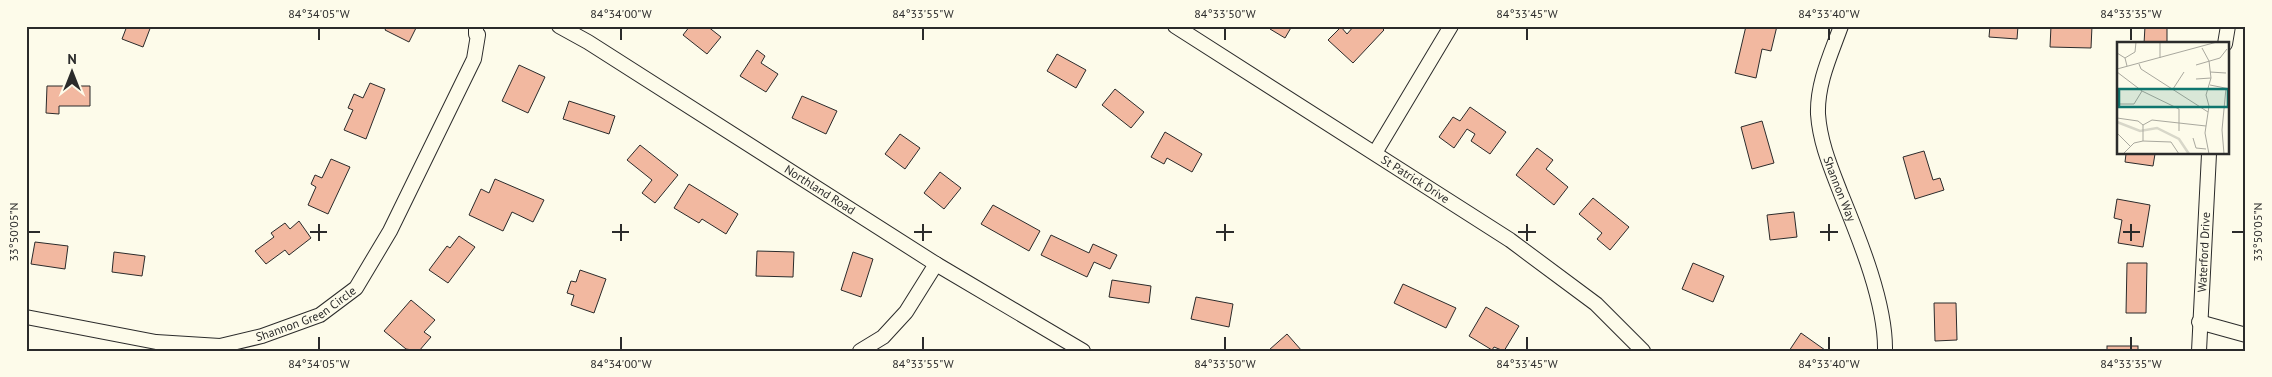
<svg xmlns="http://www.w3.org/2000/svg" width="2272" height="377" font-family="'PT Sans',sans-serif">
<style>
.building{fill:#f2b8a0;stroke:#2b2b2b}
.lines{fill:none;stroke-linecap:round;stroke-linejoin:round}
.street-casing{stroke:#2b2b2b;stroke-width:16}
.street{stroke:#fdfbea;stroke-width:14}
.ticks{fill:none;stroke:#2b2b2b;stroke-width:2}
.labels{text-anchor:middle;stroke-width:4;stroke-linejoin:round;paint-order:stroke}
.street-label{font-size:12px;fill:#2b2b2b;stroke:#fdfbea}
.inset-river{fill:none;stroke:#d8d7c9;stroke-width:2.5}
.inset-road{fill:none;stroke:#a9a89e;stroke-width:1}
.view{fill:#0f766e;fill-opacity:0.15;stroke:#0f766e;stroke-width:2.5}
.inset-edge{fill:none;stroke:#2b2b2b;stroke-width:2.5}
.neatline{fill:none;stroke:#2b2b2b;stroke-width:2}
.ticks-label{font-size:12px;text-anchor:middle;fill:#2b2b2b}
</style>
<rect width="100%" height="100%" fill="#fdfbea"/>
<g class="building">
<polygon points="127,26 151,26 143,47 122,39"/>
<polygon points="387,26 417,26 409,42 385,30"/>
<polygon points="690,26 707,26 721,37 707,54 683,35"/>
<polygon points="1272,26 1292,26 1285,38 1270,29"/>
<polygon points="1354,26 1380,26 1384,30 1353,63 1328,40 1341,27 1347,34"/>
<polygon points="1746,26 1777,26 1771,51 1762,49 1756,78 1735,73"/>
<polygon points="1990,26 2018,26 2017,39 1989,37"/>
<polygon points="2051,26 2092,26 2091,48 2050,47"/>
<polygon points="2145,26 2167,26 2167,44 2144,44"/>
<polygon points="757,50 765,56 761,63 778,74 766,92 740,76"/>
<polygon points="1057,54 1086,70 1076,88 1047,71"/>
<polygon points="519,65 545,77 528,113 502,101"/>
<polygon points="370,83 385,89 366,139 344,130 353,110 348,108 354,94 363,98"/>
<polygon points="47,86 90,86 90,106 59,106 59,114 46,113"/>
<polygon points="1115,89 1144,112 1131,128 1102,105"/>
<polygon points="802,96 837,111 826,134 792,118"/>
<polygon points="569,101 615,116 609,134 563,119"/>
<polygon points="1470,107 1506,132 1490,154 1471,141 1475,134 1467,129 1454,148 1439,137 1453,117 1460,121"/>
<polygon points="1762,121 1774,163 1752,169 1741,127"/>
<polygon points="1165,132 1202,154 1192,172 1167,158 1164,164 1151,157"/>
<polygon points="900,134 920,148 905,169 885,154"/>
<polygon points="640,145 678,175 655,203 642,193 652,180 627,160"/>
<polygon points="1537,148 1553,160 1546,169 1568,187 1554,205 1516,175"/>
<polygon points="1924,151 1933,180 1940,178 1944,190 1915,199 1903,157"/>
<polygon points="2126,154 2155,154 2153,166 2125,162"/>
<polygon points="331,159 350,167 328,214 308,205 316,187 311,184 315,175 322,178"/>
<polygon points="940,172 961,188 944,209 924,193"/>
<polygon points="495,179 544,200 533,222 512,212 503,231 469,215 481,189 489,193"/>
<polygon points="689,184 738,214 726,234 702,219 699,223 674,208"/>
<polygon points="1593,198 1629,227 1610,250 1597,239 1602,233 1579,214"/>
<polygon points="2117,199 2150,205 2143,247 2118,243 2122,220 2114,218"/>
<polygon points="993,205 1040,231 1029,251 981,224"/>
<polygon points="1794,212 1797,237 1770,240 1767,215"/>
<polygon points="299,221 311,238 289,255 285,250 266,264 255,251 274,237 271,233 285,223 290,229"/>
<polygon points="1051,235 1089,253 1093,244 1117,255 1110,269 1094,262 1087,277 1041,255"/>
<polygon points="459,236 475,247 448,283 429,270 447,246 450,248"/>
<polygon points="35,242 68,246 65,269 31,264"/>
<polygon points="757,251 794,252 793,277 756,276"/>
<polygon points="114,252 145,256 142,276 112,272"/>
<polygon points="853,252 873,259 861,297 841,290"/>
<polygon points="1693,263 1724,276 1713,302 1682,289"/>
<polygon points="2127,263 2147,263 2146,313 2126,313"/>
<polygon points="580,270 606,279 594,313 571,305 574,295 567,293 571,281 576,282"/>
<polygon points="1112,280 1151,286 1149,303 1109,297"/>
<polygon points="1403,284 1456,308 1446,328 1394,303"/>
<polygon points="1196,297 1233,304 1229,327 1191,319"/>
<polygon points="411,300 435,320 424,332 431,337 419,351 406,349 384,331"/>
<polygon points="1934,303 1956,303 1957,340 1935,341"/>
<polygon points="1486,307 1519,326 1504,351 1494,347 1492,350 1469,336"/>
<polygon points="1801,333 1825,350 1825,351 1789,351"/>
<polygon points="1287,334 1302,351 1269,351 1269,350"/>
<rect x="2107" y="346" width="31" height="5"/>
</g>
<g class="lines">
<defs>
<g id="street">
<path id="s1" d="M559,26L588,42L936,264L1083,351"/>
<path id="s2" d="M1175,26L1510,240L1596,304L1643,351"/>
<path id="s3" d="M1841,26C1831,54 1817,83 1818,114C1820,143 1831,168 1841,194C1859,238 1886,303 1885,351"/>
<polyline points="2225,44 2228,26"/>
<polyline points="1375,153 1451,26"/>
<path id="s4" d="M26,317L156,342L220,346L262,336L320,315L356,288L390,231L474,59L478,35L476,34V26"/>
<polyline points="2199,322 2246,335"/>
<polyline points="860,351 883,337 906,312 936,264"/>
<path id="s5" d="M2199,351L2209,154"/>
</g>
</defs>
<use href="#street" class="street-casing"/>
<use href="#street" class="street"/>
</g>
<path class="ticks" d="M319,28V40M621,28V40M923,28V40M1225,28V40M1527,28V40M1829,28V40M2131,28V40M319,224V241M621,224V241M923,224V241M1225,224V241M1527,224V241M1829,224V241M2131,224V241M28,232H40M310,232H327M612,232H629M914,232H932M1216,232H1234M1518,232H1536M1820,232H1838M2123,232H2140M2232,232H2244M319,337V350M621,337V350M923,337V350M1225,337V350M1527,337V350M1829,337V350M2131,337V350"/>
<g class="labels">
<g class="street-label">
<text dy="4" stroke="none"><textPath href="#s2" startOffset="285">St Patrick Drive</textPath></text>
<text dy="4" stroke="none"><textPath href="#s3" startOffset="170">Shannon Way</textPath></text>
<text dy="4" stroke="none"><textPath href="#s1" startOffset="308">Northland Road</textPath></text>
<text dy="4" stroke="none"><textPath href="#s5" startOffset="99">Waterford Drive</textPath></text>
<text dy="4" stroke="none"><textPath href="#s4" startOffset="289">Shannon Green Circle</textPath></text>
</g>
</g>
<g transform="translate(2117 42)">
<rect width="112" height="112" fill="#fdfbea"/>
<path class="inset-river" d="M0,80L23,89L40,86L62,97L72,112"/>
<path class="inset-road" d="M85,6L92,19L94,36L89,53L92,64L88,91L92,112M0,11L8,16L10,24M8,16L18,10L19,0M43,16V0M22,22L24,27L91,70M79,23L103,16L110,7M0,27L100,0M0,30L25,49M93,30L109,31M79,37L94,36M93,43L113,47M56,47L67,30M25,49L62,67V89M0,62H17L25,49M0,76L21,79L26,83V99M26,83L35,78L89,84M0,91L13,104M76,96L79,106L89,107M6,112L17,101L26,99L54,100L62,112M107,112L105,88L109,46"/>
<path class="view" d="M2,47H111V65H2Z"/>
<rect width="112" height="112" class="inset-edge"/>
</g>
<rect width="2272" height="377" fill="none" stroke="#fdfbea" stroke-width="55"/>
<g transform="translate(72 72)" stroke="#fdfbea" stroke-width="4" paint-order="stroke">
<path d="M0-4L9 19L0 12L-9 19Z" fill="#2b2b2b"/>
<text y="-8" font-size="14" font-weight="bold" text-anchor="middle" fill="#2b2b2b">N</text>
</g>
<rect x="28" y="28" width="2216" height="322" class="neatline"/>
<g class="ticks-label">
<text x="319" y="18">84°34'05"W</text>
<text x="621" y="18">84°34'00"W</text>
<text x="923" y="18">84°33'55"W</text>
<text x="1225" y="18">84°33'50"W</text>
<text x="1527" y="18">84°33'45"W</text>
<text x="1829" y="18">84°33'40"W</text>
<text x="2131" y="18">84°33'35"W</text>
<text transform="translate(14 232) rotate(-90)" y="4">33°50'05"N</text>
<text transform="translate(2258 232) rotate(-90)" y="4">33°50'05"N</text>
<text x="319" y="368">84°34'05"W</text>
<text x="621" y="368">84°34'00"W</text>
<text x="923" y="368">84°33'55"W</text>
<text x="1225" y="368">84°33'50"W</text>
<text x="1527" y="368">84°33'45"W</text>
<text x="1829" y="368">84°33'40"W</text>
<text x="2131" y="368">84°33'35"W</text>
</g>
</svg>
